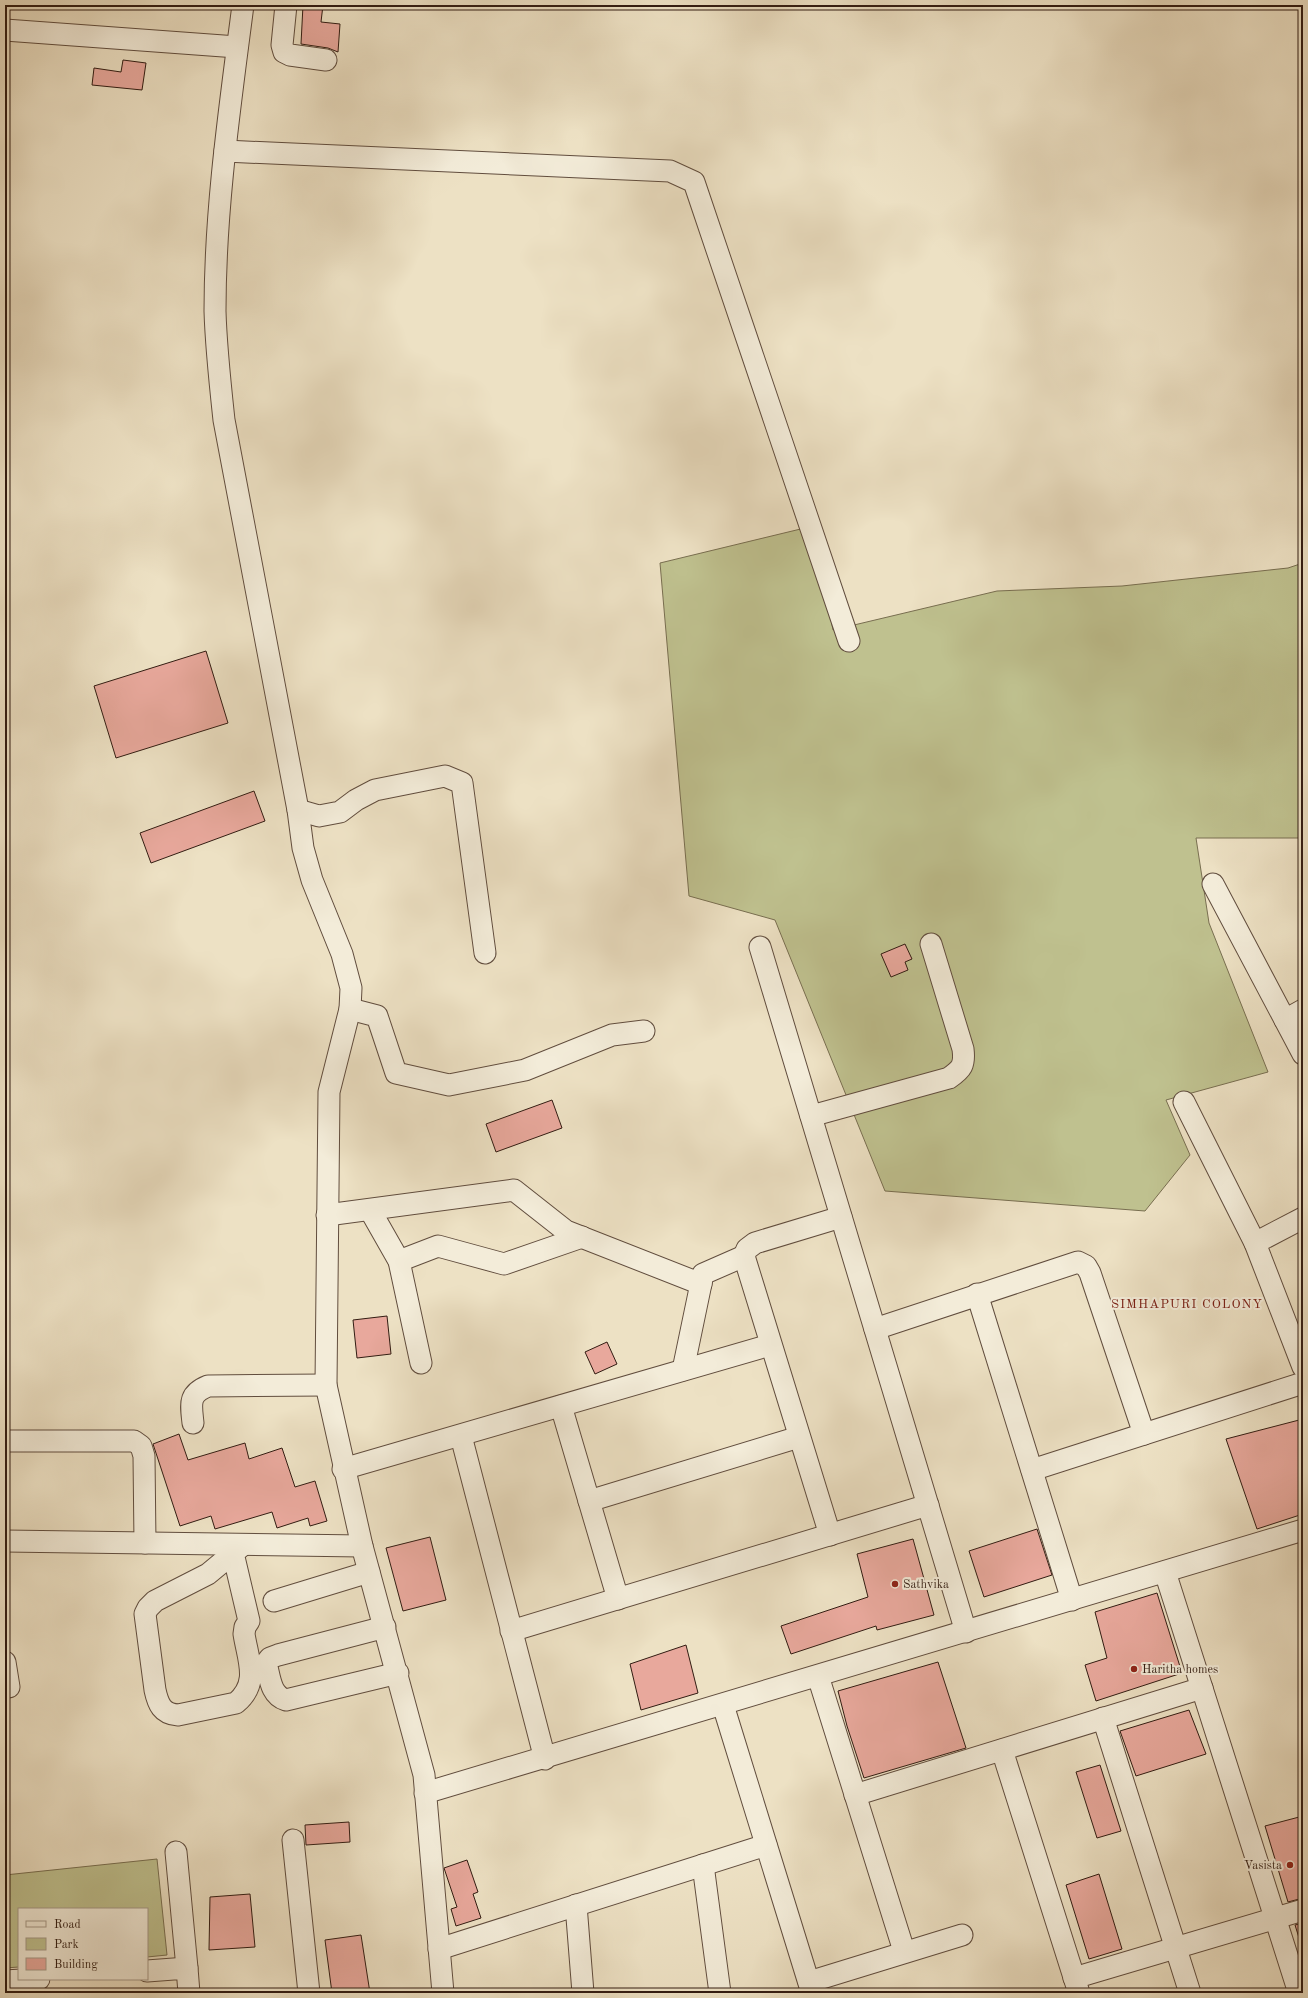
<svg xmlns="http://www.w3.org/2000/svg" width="1308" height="1998" font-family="'Old Standard TT',serif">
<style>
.green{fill:#bfc18f;stroke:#786e50}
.building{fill:#e8a89c;stroke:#321c12}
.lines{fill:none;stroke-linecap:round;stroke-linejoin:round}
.minor-casing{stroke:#614d3e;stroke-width:23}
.minor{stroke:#f3ecd9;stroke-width:21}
.poi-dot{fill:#8f2418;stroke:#f3ecd9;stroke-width:1.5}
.labels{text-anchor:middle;stroke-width:4;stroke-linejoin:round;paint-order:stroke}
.poi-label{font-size:12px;fill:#321c12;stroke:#f3ecd9;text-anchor:start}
.neighbourhood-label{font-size:13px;letter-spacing:1px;fill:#7a1f14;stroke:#f3ecd9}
</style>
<rect width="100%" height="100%" fill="#ede1c4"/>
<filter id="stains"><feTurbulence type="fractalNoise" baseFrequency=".005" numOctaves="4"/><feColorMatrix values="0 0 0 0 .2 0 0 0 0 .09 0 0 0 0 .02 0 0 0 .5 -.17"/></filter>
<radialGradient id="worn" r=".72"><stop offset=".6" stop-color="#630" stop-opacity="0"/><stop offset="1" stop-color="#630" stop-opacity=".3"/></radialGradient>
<g class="green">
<polygon points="813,526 833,630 997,591 1122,586 1288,568 1303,563 1303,838 1196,838 1209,923 1268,1072 1166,1100 1190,1155 1145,1211 885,1191 775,920 689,896 660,563"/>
<polygon points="157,1859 167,1955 147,1957 147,1909 19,1909 19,1967 5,1968 5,1875"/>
</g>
<g class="building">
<polygon points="303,5 323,5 321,22 340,24 338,52 328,48 301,44"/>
<polygon points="123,60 146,63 142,90 92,85 94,68 121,72"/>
<polygon points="206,651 228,723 116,758 94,686"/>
<polygon points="254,791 265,821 151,863 140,833"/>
<polygon points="905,944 912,959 905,962 908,970 891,977 881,954"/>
<polygon points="552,1100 562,1128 496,1152 486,1124"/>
<polygon points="387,1316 391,1354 357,1358 353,1320"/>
<polygon points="607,1342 617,1364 595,1374 585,1352"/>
<polygon points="1303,1419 1303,1514 1257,1529 1226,1439"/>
<polygon points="179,1434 188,1460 245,1443 249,1459 282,1448 295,1487 315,1481 327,1521 310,1526 308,1518 277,1528 272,1512 215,1529 211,1516 180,1526 153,1444"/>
<polygon points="1037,1529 1052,1575 984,1597 969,1551"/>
<polygon points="430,1537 446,1600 403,1611 386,1548"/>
<polygon points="913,1539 934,1615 877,1630 876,1626 791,1654 781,1626 868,1597 857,1554"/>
<polygon points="1157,1593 1182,1673 1096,1701 1085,1665 1107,1658 1095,1612"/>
<polygon points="686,1645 698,1693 641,1710 630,1664"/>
<polygon points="938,1662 966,1748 864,1778 847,1726 838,1691"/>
<polygon points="1189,1710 1206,1754 1136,1776 1120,1731"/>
<polygon points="1100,1765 1121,1831 1097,1838 1076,1772"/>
<polygon points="1303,1816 1303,1898 1288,1902 1265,1826"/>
<polygon points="349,1822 350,1842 306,1845 305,1825"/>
<polygon points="467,1860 478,1892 473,1894 481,1918 456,1926 451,1909 457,1907 444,1868"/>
<polygon points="1099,1874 1122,1949 1089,1959 1066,1885"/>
<polygon points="250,1894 255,1947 209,1950 210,1897"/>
<polygon points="1303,1923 1303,1940 1300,1941 1295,1925"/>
<polygon points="361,1935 370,1993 332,1993 325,1940"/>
</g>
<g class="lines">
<defs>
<g id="minor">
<path d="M243,5C230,106 215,208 215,311C216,347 220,383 224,420L298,810L303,848L312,880L342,954L351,988L350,1009L329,1092L326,1385L362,1546L424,1775L443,1993"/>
<polyline points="286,5 282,45 284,52 290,55 326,60"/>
<polyline points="5,30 237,47"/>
<polyline points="225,151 670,171 694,182 849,641"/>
<polyline points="298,810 319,816 340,812 356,800 375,790 445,776 462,783 485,953"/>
<polyline points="1213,884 1303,1054"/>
<polyline points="760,947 966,1632"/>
<polyline points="350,1009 377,1016 396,1073 449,1085 525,1070 612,1035 644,1031"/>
<polyline points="1285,1020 1303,1010"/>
<polyline points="1184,1102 1255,1243"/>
<path d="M811,1116L949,1078C962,1069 965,1065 963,1049L931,944"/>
<polyline points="370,1210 399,1261 421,1363"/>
<polyline points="327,1215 514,1190 566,1231 701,1284"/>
<polyline points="1303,1218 1255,1243 1303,1367"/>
<polyline points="399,1261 438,1246 504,1264 582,1237"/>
<polyline points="977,1294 1072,1600"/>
<polyline points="875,1329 1078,1262 1086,1266 1090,1273 1144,1434"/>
<polyline points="683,1370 703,1274 744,1256"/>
<polyline points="561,1406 618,1599"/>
<path d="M193,1423C191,1404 188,1394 208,1386L326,1385"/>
<polyline points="461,1436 545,1759"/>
<polyline points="5,1441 134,1441 141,1446 144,1456 145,1543"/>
<polyline points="343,1469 770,1345"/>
<polyline points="1032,1470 1303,1383"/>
<polyline points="589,1501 799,1437"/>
<polyline points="830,1535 744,1256 747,1249 755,1243 841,1217"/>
<polyline points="5,1541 362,1546"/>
<path d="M233,1553L249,1621L245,1627L244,1634C248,1660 260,1683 236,1703L178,1715C162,1714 158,1704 155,1690L145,1614L148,1608L155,1601L208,1574L243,1545"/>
<polyline points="1165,1572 1299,1993"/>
<polyline points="274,1601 369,1572"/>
<path d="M385,1627L278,1655L270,1658L266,1663C270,1677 270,1695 286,1700L398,1673"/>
<polyline points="511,1631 928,1505"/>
<polyline points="5,1662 9,1687"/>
<polyline points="818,1676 904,1951"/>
<polyline points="723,1705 812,1993"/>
<polyline points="1103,1718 1190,1993"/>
<polyline points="1002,1750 1079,1993"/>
<polyline points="425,1793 1303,1530"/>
<polyline points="855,1795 1202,1688"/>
<polyline points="293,1840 309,1993"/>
<polyline points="176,1852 187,1968"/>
<polyline points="703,1865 720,1993"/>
<polyline points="576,1905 583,1993"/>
<polyline points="439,1949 766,1845"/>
<polyline points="147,1971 187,1968 189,1993"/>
<polyline points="1074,1978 1303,1910"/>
<polyline points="5,1981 39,1979"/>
<polyline points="809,1982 962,1935"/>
</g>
</defs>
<use href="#minor" class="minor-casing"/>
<use href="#minor" class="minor"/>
</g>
<g class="poi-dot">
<circle cx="895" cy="1584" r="4"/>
<circle cx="1134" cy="1669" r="4"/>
<circle cx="1290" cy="1865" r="4"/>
</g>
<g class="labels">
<g class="poi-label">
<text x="903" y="1588">Sathvika</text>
<text x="1142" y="1673">Haritha homes</text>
<text x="1282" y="1869" text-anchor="end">Vasista</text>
</g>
<g class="neighbourhood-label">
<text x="1187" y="1308">SIMHAPURI COLONY</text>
</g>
</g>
<rect width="1308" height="1998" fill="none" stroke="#ede1c4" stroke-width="20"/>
<rect x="6" y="6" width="1296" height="1986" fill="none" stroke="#321c12" stroke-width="2"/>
<rect x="10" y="10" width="1288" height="1978" fill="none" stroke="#321c12"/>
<rect x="18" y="1908" width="130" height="72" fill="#f3ecd9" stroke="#a69989"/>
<rect x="26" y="1921" width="20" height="6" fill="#f3ecd9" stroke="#a69989"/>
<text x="54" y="1928" font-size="12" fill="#321c12">Road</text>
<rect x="26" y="1938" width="20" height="12" fill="#bfc18f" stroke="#a69989"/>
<text x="54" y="1948" font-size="12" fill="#321c12">Park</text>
<rect x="26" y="1958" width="20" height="12" fill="#e8a89c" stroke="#a69989"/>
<text x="54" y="1968" font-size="12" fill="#321c12">Building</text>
<rect width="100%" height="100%" filter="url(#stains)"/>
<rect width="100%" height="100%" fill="url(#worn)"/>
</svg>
